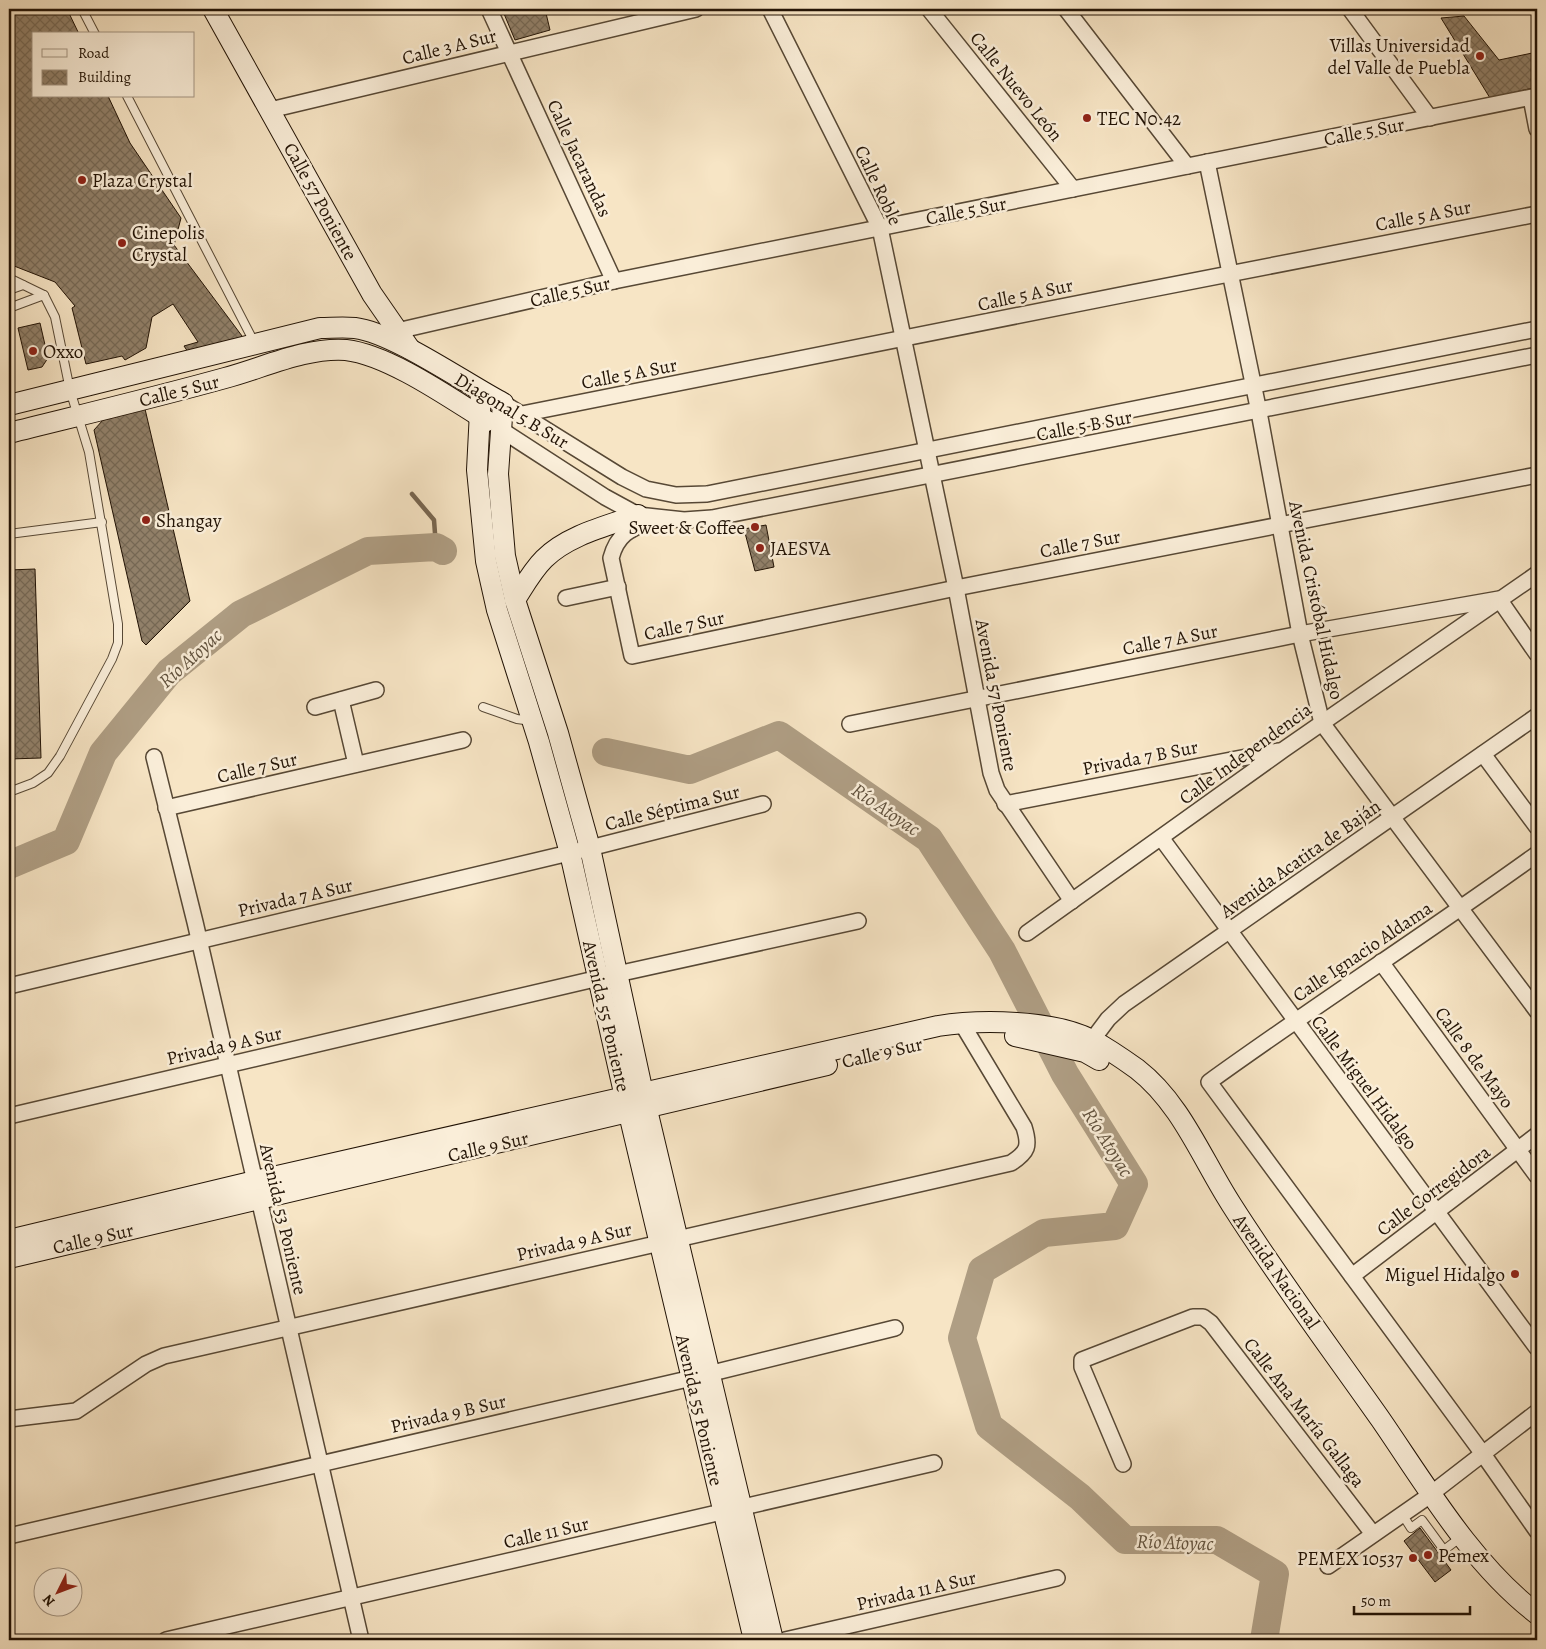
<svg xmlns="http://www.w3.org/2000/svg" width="1546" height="1649" font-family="Alegreya,serif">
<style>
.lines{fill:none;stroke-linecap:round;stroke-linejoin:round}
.stream{stroke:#776651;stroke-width:4.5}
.river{stroke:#af9e84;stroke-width:28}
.building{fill:url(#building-cross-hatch);stroke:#221305}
.lane-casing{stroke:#574835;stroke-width:10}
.street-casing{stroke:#574835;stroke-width:18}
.secondary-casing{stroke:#221305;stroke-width:22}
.lane{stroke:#faeed9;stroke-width:8}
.street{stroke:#faeed9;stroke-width:15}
.secondary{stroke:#faeed9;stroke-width:20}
.poi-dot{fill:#8f2418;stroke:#faeed9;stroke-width:2}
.labels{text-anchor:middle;stroke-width:5;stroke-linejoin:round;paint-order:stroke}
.poi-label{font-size:19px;fill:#221305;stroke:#faeed9;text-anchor:start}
.street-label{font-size:19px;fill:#221305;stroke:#faeed9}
.water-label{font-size:20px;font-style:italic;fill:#61523e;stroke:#faeed9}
</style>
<defs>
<pattern id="building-cross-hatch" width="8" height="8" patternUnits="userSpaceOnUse" patternTransform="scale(1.25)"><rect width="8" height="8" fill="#918069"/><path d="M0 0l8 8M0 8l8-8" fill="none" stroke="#766854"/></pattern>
</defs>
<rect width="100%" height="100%" fill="#f7e5c5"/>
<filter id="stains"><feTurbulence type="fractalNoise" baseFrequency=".004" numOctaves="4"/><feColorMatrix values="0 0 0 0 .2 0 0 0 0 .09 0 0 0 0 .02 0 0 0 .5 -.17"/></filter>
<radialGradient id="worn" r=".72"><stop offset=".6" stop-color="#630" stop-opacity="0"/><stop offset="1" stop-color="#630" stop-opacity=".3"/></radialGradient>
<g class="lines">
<polyline class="stream" points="412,494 434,520 436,547"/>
<g class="river">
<polyline points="606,752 690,770 779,735 929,839 1002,951 1065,1074 1134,1184 1115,1226 1044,1233 982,1270 962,1338 989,1426 1080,1497 1125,1540 1217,1540 1275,1574 1264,1640"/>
<polyline points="9,865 66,841 103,753 169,672 241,614 368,551 436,547 443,551"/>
</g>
</g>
<g class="building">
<polygon points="9,9 67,9 79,34 34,34 34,96 108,96 130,143 181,218 174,245 245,340 190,355 184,346 198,342 173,304 152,317 146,348 125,360 122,356 86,364 72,308 75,306 55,282 9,264"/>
<polygon points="502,9 545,9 550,30 515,40"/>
<polygon points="1464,16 1499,60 1537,52 1537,87 1490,98 1441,18"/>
<polygon points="40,323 48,358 42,367 28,370 18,328"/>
<polygon points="145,409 190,601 146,645 142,641 94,430 103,420"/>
<polygon points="766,525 774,567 755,571 744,529"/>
<polygon points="35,569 41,758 9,759 9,570"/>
<polygon points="1420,1528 1451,1570 1435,1582 1404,1541"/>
</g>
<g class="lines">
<defs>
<g id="lane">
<polyline points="82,9 95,34"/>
<polyline points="127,96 254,342"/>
<polyline points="9,278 44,295"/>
<polyline points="9,290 23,285"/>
<polyline points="9,308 44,295 55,317 70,390 89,452 118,624 118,643 112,659 60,756 48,773 33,783 9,792"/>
<polyline points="9,534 102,522"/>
<polyline points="483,707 517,719 532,721"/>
<polyline points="1402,1514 1411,1528 1422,1520 1444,1550 1461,1537"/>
</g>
<g id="street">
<polyline points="489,9 614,281"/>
<polyline points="770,9 880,228 956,588 991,773 997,790 1072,901"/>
<polyline points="929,9 1073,189"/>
<polyline points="1066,9 1187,166"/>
<polyline points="1350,9 1430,118"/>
<polyline points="1531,98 1537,129"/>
<polyline points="270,110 696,9"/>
<polyline points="1207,162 1259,412 1300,634 1322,723 1537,1011"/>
<polyline points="397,331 614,281 1537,96"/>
<polyline points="503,403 622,477 646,489 676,495 707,494 1537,329"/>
<path d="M522,414C861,348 1198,278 1537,214"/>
<polyline points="500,429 605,497 638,515 684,520 712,518 1537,355"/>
<path d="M657,518C634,528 618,531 611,558L632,656L956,588L1537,475"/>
<polyline points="566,598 618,587"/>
<polyline points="341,700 356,764"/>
<polyline points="315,707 376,690"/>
<polyline points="850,724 1300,634 1499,599 1537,654"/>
<polyline points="1483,754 1537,827"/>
<polyline points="154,757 195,922 361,1640"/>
<polyline points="1005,804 1278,751"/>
<polyline points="166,808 463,740"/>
<polyline points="1162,839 1537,1348"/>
<path d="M1537,854C1429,932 1317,1004 1209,1082L1483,1454L1537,1531"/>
<polyline points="1027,933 1283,750 1537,574"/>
<polyline points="1381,962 1537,1176"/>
<polyline points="9,986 590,848 763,804"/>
<polyline points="1087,1047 1108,1019 1124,1004 1537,716"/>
<polyline points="9,1116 599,978 858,921"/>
<polyline points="1352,1276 1537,1135"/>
<path d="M9,1419L76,1411L146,1364L164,1356L1011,1163C1028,1152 1030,1146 1024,1127L961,1022"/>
<polyline points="1123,1464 1082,1367 1082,1360 1193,1317 1203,1317 1211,1323 1373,1534"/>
<polyline points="9,1536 692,1378 895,1328"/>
<polyline points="1328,1566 1423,1500 1537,1412"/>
<polyline points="166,1640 934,1463"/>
<polyline points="785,1640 1057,1578"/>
</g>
<g id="secondary">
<polyline points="213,9 372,294 410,349"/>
<polyline points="481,392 477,470 486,561 497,610 539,742 570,853 625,1097 754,1640"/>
<path d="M9,405L320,328C331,328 343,327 355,328C394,333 465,383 503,403L498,474L505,556L515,600L558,733L590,848L643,1093L773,1640"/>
<path d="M9,433C81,415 153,398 225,378C263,368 306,347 346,350C389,355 450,398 487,421"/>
<path d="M515,600C524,586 532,571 544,559C568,535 607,526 638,515"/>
<polyline points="1015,1036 1085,1052 1099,1060"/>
<path d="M9,1240L255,1181L938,1026C981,1019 1053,1020 1092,1040C1107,1048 1123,1059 1137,1069C1181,1103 1202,1159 1231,1204C1278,1278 1331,1349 1381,1420C1427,1487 1472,1564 1537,1614"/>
<polyline points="9,1258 827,1065"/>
</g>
</defs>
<use href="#lane" class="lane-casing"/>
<use href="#street" class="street-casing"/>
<use href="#secondary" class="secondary-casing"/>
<use href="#lane" class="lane"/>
<use href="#street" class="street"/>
<use href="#secondary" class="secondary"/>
</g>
<g class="poi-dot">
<circle cx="1480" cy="56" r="5"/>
<circle cx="1087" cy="118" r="5"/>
<circle cx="82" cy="180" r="5"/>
<circle cx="122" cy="243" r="5"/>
<circle cx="33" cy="351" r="5"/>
<circle cx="146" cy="520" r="5"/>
<circle cx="755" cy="527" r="5"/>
<circle cx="760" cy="548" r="5"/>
<circle cx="1515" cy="1274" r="5"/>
<circle cx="1428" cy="1555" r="5"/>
<circle cx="1413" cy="1558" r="5"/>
</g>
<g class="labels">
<g class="poi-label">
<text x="1470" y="52" text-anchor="end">Villas Universidad<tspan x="1470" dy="22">del Valle de Puebla</tspan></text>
<text x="1097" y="125">TEC N0.42</text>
<text x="92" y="187">Plaza Crystal</text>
<text x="132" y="239">Cinepolis<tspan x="132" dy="22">Crystal</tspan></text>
<text x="43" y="358">Oxxo</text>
<text x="156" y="527">Shangay</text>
<text x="745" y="534" text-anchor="end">Sweet &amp; Coffee</text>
<text x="770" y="555">JAESVA</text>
<text x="1505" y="1281" text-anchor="end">Miguel Hidalgo</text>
<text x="1438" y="1562">Pemex</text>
<text x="1403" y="1565" text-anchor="end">PEMEX 10537</text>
</g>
<g class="street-label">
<text transform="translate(449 46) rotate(-14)" y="7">Calle 3 A Sur</text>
<text transform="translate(1017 86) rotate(51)" y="7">Calle Nuevo León</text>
<text transform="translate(1364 131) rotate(-11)" y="7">Calle 5 Sur</text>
<text transform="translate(580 158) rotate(65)" y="7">Calle Jacarandas</text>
<text transform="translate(879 185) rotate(65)" y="7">Calle Roble</text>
<text transform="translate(321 201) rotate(61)" y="7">Calle 57 Poniente</text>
<text transform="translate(966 210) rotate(-11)" y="7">Calle 5 Sur</text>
<text transform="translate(1423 215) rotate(-11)" y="7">Calle 5 A Sur</text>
<text transform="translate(570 291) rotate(-13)" y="7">Calle 5 Sur</text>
<text transform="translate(1025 294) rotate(-12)" y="7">Calle 5 A Sur</text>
<text transform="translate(629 373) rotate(-11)" y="7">Calle 5 A Sur</text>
<text transform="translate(179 390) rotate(-14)" y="7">Calle 5 Sur</text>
<text transform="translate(512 410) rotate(31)" y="7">Diagonal 5 B Sur</text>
<text transform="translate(1084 425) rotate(-11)" y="7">Calle 5 B Sur</text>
<text transform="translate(1080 543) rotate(-11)" y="7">Calle 7 Sur</text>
<text transform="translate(1317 600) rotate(78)" y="7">Avenida Cristóbal Hidalgo</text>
<text transform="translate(684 625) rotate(-12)" y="7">Calle 7 Sur</text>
<text transform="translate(1170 639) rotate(-11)" y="7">Calle 7 A Sur</text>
<text transform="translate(997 695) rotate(79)" y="7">Avenida 57 Poniente</text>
<text transform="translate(1245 753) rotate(-36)" y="7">Calle Independencia</text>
<text transform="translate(1140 757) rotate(-11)" y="7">Privada 7 B Sur</text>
<text transform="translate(257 767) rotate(-13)" y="7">Calle 7 Sur</text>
<text transform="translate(672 807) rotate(-14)" y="7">Calle Séptima Sur</text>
<text transform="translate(1300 858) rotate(-35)" y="7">Avenida Acatita de Baján</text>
<text transform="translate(295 897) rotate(-13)" y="7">Privada 7 A Sur</text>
<text transform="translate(1362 951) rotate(-34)" y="7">Calle Ignacio Aldama</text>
<text transform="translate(607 1016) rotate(77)" y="7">Avenida 55 Poniente</text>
<text transform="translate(224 1045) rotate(-13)" y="7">Privada 9 A Sur</text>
<text transform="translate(882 1052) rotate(-13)" y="7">Calle 9 Sur</text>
<text transform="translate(1475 1057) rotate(54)" y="7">Calle 8 de Mayo</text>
<text transform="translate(1365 1082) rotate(53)" y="7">Calle Miguel Hidalgo</text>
<text transform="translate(488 1146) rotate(-13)" y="7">Calle 9 Sur</text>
<text transform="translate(1433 1190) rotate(-37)" y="7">Calle Corregidora</text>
<text transform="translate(284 1219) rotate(77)" y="7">Avenida 53 Poniente</text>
<text transform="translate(93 1238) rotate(-13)" y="7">Calle 9 Sur</text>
<text transform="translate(574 1241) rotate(-13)" y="7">Privada 9 A Sur</text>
<text transform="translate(1277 1271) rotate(55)" y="7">Avenida Nacional</text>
<text transform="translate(700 1410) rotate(77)" y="7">Avenida 55 Poniente</text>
<text transform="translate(1305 1412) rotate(52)" y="7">Calle Ana María Gallaga</text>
<text transform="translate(448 1413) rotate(-13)" y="7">Privada 9 B Sur</text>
<text transform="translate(546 1532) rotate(-13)" y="7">Calle 11 Sur</text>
<text transform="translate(916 1590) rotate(-13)" y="7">Privada 11 A Sur</text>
</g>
<g class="water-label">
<text transform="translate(190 658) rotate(-42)" y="7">Río Atoyac</text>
<text transform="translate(886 809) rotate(34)" y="7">Río Atoyac</text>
<text transform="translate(1108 1142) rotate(58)" y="7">Río Atoyac</text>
<text transform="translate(1175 1542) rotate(2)" y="7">Río Atoyac</text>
</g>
</g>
<rect width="1546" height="1649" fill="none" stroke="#f7e5c5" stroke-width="30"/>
<rect x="10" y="10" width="1526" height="1629" fill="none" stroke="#221305" stroke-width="2.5"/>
<rect x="15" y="15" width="1516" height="1619" fill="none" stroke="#221305"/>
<rect x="32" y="32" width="162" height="65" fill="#faeed9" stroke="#a49684"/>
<rect x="42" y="49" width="25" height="8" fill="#faeed9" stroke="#a49684"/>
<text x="78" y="58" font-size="15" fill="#221305">Road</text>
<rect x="42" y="70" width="25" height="15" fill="url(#building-cross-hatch)" stroke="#a49684"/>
<text x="78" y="82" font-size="15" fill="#221305">Building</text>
<g transform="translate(58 1592) rotate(228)"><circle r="24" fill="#faeed9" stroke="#a49684"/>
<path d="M0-4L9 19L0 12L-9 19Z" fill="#8f2418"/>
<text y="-8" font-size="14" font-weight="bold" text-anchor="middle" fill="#221305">N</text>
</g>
<path d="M1354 1606v8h116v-8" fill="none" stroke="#221305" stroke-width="2.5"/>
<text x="1361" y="1606" font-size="15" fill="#221305" stroke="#faeed9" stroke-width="4" paint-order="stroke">50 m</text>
<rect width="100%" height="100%" filter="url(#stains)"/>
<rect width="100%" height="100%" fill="url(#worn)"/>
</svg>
